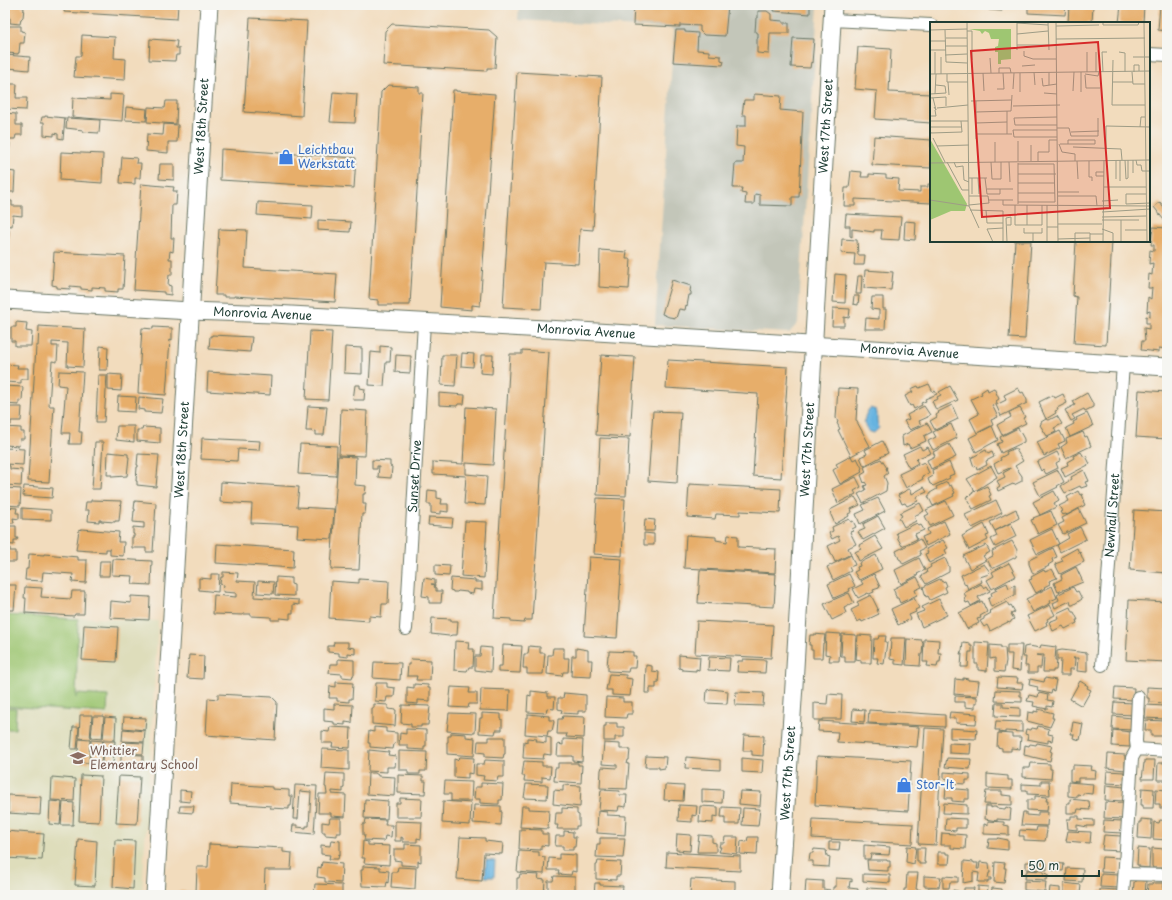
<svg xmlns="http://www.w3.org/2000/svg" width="1172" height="900" font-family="'Playpen Sans',sans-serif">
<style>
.built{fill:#deddbb}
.industrial{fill:#c3c6b9}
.green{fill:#9ec672;stroke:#5e8253}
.water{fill:#66b3e0;stroke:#42788a}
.building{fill:#e7ae6b}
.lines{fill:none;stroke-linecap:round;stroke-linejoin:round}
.street-casing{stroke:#697564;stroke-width:14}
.secondary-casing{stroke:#697564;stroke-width:19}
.street{stroke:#fff;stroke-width:12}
.secondary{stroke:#fff;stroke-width:17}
.labels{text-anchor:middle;stroke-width:4;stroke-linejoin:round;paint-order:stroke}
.street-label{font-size:12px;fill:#1f3d34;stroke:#f6f6f2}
.shop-label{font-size:12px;fill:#366cbe;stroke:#f6f6f2;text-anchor:start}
.education-label{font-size:12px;fill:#785e54;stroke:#f6f6f2;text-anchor:start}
.inset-road{fill:none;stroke:#9e9c86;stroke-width:1}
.view{fill:#d62828;fill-opacity:0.15;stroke:#d62828;stroke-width:2}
.inset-edge{fill:none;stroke:#1f3d34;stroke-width:2}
</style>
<rect width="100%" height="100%" fill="#f6f6f2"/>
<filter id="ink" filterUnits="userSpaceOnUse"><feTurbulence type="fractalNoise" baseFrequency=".025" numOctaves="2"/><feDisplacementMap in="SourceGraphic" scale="8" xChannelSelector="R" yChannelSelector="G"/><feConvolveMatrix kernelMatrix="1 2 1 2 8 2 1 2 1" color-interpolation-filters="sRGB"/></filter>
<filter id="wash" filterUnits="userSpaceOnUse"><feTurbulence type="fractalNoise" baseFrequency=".012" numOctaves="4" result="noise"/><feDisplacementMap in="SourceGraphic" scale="16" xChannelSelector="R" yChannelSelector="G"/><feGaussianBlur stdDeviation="0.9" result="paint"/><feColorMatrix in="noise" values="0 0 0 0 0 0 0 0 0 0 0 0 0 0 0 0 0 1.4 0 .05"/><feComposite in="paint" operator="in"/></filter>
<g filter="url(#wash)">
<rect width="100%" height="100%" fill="#f2dcbd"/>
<polygon class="built" points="5,614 158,621 142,895 5,895"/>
<polygon class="industrial" points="519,5 818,5 798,323 789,333 655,325 674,29 518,20"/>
<g class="green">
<polygon points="5,615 78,619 76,698 77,694 108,696 107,713 5,706"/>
<polygon points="5,708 16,708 15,729 5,729"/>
</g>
<g class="water">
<path d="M870,408L876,410L877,413V421L879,428L874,433L868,431C862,424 864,415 870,408Z"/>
<polygon points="486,860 495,861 494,877 485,877"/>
</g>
<g id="blocks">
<g class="building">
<polygon points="9,5 22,5 22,7 24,8 23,17 21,19 20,24 10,23 10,18 8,18"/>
<polygon points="65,5 178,5 177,19 64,12"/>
<polygon points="634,5 728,5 725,36 704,35 700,31 700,26 680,25 680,27 633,25"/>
<polygon points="775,5 810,5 810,14 774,11"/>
<rect x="920" y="5" width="9" height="2"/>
<polygon points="989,5 1002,5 1002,11 989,10"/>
<polygon points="1028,5 1066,5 1065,15 1028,13"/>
<polygon points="1069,5 1093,5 1092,23 1068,23"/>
<polygon points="1121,5 1144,5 1143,23 1119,23"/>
<polygon points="1160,5 1167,5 1167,31 1158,30"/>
<polygon points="758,11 767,11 771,14 771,20 783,21 783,23 789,23 789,33 770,33 769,54 757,53 757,38 758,38 758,33 755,32 756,18 758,18"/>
<polygon points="250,18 307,21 302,116 244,112"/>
<polygon points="392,24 489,30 497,37 495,68 487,68 487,71 383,65 385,31"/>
<polygon points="5,26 21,26 21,31 25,32 24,43 20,43 19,53 18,53 18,54 7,53"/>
<polygon points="676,30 685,30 685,32 698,33 697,50 709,51 709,55 721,56 721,60 724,61 723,65 673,62"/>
<polygon points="82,35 115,37 114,58 126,59 125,80 74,77 76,56 81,56"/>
<polygon points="793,38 814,39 812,63 811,62 810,68 791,67"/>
<polygon points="150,39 177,41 176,48 179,48 179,55 176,55 175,61 149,60"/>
<polygon points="858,47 891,49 889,92 931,94 931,123 875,119 877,91 855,89"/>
<polygon points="5,55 30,57 29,70 8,68 7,81 5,80"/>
<polygon points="517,72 602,77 593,230 580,229 578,264 544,262 541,309 503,307"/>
<polygon points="5,84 17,84 16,98 27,98 26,110 5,109"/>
<polygon points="388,85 419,87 419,93 423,93 410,305 378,305 378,300 369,299 381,92"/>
<polygon points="453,90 456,90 456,91 495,94 480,306 472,305 472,310 440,307"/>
<polygon points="333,92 357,94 355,123 330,122"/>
<polygon points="110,94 124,95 122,121 72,117 73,98 110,100"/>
<polygon points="754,94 781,96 780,110 803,112 799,197 792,197 792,206 760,205 760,195 755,194 754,204 745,204 746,194 741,193 742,188 733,188 735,163 743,163 744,147 736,146 737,126 746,126 746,115 742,115 744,100 754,100"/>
<polygon points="166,101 177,101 176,124 147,122 148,107 165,108"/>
<polygon points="126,107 147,109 146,121 125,120"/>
<polygon points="5,113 16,114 16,125 22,125 22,135 16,135 15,139 5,139"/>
<polygon points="45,116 65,118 63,139 58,138 58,134 54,133 54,136 44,135 44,122 41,122 42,117 45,117"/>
<polygon points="67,118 100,120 99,133 83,132 83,130 66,128"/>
<polygon points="164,124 178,125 177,142 168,142 168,153 146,151 147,134 163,135"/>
<polygon points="874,136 931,140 931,168 872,165"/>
<polygon points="5,142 10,143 8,168 5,167"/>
<polygon points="221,149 356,158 354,188 220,180"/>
<polygon points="61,152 103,154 102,183 60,180"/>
<polygon points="122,157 137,158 136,163 141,163 140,178 135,178 135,184 120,183"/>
<polygon points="160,164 174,164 174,180 159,179"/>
<polygon points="8,171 15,172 14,192 5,192 5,172"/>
<polygon points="851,171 862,172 861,177 869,177 869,174 886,175 886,178 899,179 898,191 920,192 920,187 928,187 928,184 931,184 931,203 855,199 855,206 844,206 845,188 849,188"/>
<polygon points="141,184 174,187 173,191 177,191 176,205 172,205 171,238 174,238 173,252 170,251 169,259 172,259 172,275 169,275 168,285 171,286 171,295 164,294 164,292 134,290"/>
<polygon points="5,201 12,201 12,206 22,206 22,216 13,215 12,226 5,225"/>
<polygon points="258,202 313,205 312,219 257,215"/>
<polygon points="1160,202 1167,211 1167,224 1154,207"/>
<polygon points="846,214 901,217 899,240 881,239 882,230 874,230 874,232 852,229 852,237 850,236 850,226 845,226"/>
<polygon points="318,220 351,222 350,232 318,230"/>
<polygon points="905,221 916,222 915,240 904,239"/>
<polygon points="1153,227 1167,228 1167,349 1159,348 1159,352 1141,350 1142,341 1145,341 1144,328 1149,329 1149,323 1146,323 1146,316 1150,317 1150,311 1147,312 1148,297 1151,299 1152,287 1151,288 1148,288 1149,274 1152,275 1153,263 1149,264 1150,250 1154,251 1154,245 1151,245"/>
<polygon points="219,229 247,230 245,268 337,274 335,302 234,296 234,297 224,297 224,295 215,295"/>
<polygon points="5,230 9,230 8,250 5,250"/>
<polygon points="842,239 857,240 858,255 865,255 864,265 854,265 855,254 841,253"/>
<polygon points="1015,241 1031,241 1025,339 1009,338"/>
<polygon points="1076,241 1112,241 1106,345 1074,343 1077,297 1073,296"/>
<polygon points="600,250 627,252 626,259 631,259 629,289 599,287"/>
<polygon points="54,252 125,256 123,289 118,289 118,292 105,291 105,288 92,287 92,290 81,289 81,287 70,286 70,289 57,288 57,286 52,285"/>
<polygon points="865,270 893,272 891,290 864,288"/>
<polygon points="835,274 846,275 845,303 833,302"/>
<polygon points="858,276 862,276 861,294 856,294"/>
<polygon points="672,280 691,286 690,291 691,292 691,295 689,295 687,306 686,305 685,310 679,309 676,318 669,317 662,314"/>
<polygon points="854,296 859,296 858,305 853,304"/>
<polygon points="872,297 883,297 883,309 886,309 885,329 865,329 866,318 879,319 879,310 871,309"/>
<polygon points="833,308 850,309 849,318 844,317 844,326 832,326"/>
<polygon points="16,322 27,323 26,331 32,332 31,346 15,346 15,341 11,341 11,327 16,327"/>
<polygon points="5,326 8,326 7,344 5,344"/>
<polygon points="39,326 85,329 83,367 67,366 68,343 52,342 52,346 58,346 57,362 52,361 49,406 54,406 49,482 28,481 36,346 38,346"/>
<polygon points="153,327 172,328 172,340 170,339 166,395 138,393 142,328 153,329"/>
<polygon points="310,331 332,332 328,400 306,399"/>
<polygon points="212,335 252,337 250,352 209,349 210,336 212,336"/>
<polygon points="100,346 108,347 107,370 99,370"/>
<polygon points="380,346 391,347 390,362 386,362 384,386 369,385 371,352 380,353"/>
<polygon points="345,347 362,348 362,374 344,373"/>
<polygon points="522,350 549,352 532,620 525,620 524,623 511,622 511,619 494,618 510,354 522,354"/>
<polygon points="462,353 474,354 473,367 461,366"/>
<polygon points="396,355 411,356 410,373 395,372"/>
<polygon points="442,355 457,355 455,386 441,385"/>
<polygon points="481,355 493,355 492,374 480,373"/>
<polygon points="601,355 635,357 630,437 596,435"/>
<polygon points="668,360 788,367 781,478 753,476 758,394 666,388"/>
<polygon points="5,364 18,365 17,368 28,368 28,379 21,379 21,383 5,382"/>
<polygon points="59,371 83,372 79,432 82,432 81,444 69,444 70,433 62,433 66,386 58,385"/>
<polygon points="208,372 271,376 270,395 207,391"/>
<polygon points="108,374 122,375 121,391 108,390"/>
<polygon points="98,375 107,375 104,422 96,422"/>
<polygon points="929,384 933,392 935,391 937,394 925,399 926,401 921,403 922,405 914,409 912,405 910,406 905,396 913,392 911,389 918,386 919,388"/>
<polygon points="355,385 360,385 360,388 365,389 364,400 353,400"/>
<polygon points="5,386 23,387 22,401 19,400 19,405 5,404"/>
<polygon points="950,386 958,400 936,410 932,401 938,399 937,397 941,395 939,392"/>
<polygon points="838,388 858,389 856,420 870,446 851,456 838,430 840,429 837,423 838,422 836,418"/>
<polygon points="987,388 988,391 994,388 999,399 996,401 997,403 992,405 998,417 991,420 993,425 977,433 970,419 979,414 971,399 982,394 981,392"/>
<polygon points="1018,388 1021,393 1023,392 1027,400 1027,403 1001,416 996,405 1006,400 1004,395"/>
<polygon points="1139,390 1167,392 1167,439 1136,437"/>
<polygon points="439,393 465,395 464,404 458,404 457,406 439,405"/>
<polygon points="1087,393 1093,404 1093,407 1085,411 1084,409 1072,415 1075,419 1071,421 1065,410 1075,405 1073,401"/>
<polygon points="1063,394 1067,403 1057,408 1058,410 1055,411 1056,413 1046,419 1040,406 1041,406 1039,402 1053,395 1055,398"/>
<polygon points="118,396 136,397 135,412 117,411"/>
<polygon points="139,397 163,399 161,413 144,412 144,410 138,409"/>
<polygon points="952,405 958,419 935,430 930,421 937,417 936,415 939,413 938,412"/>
<polygon points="308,406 327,407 324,435 316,435 316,431 312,432 312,431 306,431"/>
<polygon points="924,406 930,415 928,416 928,417 919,421 921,425 910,430 904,421 909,419 907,415"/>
<polygon points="5,407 22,407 21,421 11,421 11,425 5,425"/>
<polygon points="466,407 496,409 493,465 466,463 466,474 487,476 485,505 464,504 466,476 433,474 433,462 463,464"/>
<polygon points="1020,408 1025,417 1023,418 1026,423 1002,435 997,425 1011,417 1009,413"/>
<polygon points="341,409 367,411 365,456 339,455"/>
<polygon points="653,411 681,412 677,483 648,481"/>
<polygon points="1087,413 1093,426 1070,437 1066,428 1074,424 1073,422 1077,420 1076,418"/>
<polygon points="1057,416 1062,424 1054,428 1056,432 1047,436 1040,425 1041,424 1041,422 1046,419 1049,420"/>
<polygon points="927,423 932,432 924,436 926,441 910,448 908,444 903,446 902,436"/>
<polygon points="951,424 957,438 933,450 928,441 936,437 933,432"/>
<polygon points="117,426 134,426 134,442 116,440"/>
<polygon points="992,426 998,440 976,452 969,438"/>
<polygon points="5,427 21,428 21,432 24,432 24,439 20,439 19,446 5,445"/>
<polygon points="143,427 160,428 160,443 137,441 137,430 142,430"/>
<polygon points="1018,428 1024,439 1024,442 1001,453 997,444 1002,442 1000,437"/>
<polygon points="1060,431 1065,441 1058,444 1060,448 1044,456 1037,442"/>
<polygon points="1083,432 1085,437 1087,436 1091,446 1066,458 1061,447 1067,443 1066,439"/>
<polygon points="202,438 260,441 259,450 238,449 237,461 201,459"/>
<polygon points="600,438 629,439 626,496 597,495"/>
<polygon points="882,441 888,453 864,466 860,457 867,454 865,450"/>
<polygon points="95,442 103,442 100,489 92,489"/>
<polygon points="300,444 337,446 336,476 298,474"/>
<polygon points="949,444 956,457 931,469 927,460 935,456 933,452"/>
<polygon points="920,446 922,450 928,447 931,453 918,458 916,460 918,463 909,468 904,459 905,458 903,454"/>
<polygon points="5,448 24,449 23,465 5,464"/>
<polygon points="1015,448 1023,461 1015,466 1022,476 1022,481 1014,485 1013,484 998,491 997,488 1000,486 997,481 1005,477 1003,473 1010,469 1010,468 998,473 994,464 1001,460 1000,458 1007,454 1006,452"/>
<polygon points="986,450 988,454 992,452 994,457 986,461 987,465 977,470 976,466 974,467 971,458"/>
<polygon points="108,452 128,454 128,457 129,457 127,476 112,477 112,475 107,475"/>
<polygon points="1057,452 1061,460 1056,463 1058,468 1046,474 1043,469 1041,471 1037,462"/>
<polygon points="1081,452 1084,457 1086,456 1090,464 1065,477 1061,468 1068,465 1067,462 1074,458 1073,456"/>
<polygon points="138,454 159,455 156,487 137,485 137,481 136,481 137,467 138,467 138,465 137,465"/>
<polygon points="338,456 356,457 355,485 366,486 365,494 363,494 363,504 366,504 365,514 362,514 359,570 331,569"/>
<polygon points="851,456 853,460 857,458 862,468 861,469 862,472 840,484 833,470 838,467 836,464"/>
<polygon points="881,459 887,468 886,468 888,473 884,476 887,483 886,491 863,503 858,494 866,490 864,486 867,485 865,482 864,483 861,475 866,472 864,467"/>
<polygon points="372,460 390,461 390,466 392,467 391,478 378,477 379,466 377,466 377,469 372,469"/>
<polygon points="924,462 929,473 922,476 923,479 906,488 899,474"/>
<polygon points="949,462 954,474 949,476 950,478 933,486 931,484 930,484 928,479 933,476 932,475 933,474 932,470"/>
<polygon points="5,465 10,466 10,469 22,470 21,486 5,485"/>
<polygon points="991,466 997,477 975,491 967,479"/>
<polygon points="1058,470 1064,482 1057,486 1058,487 1040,496 1033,482"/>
<polygon points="1084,470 1089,481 1085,482 1087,486 1081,488 1080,486 1065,493 1061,486 1072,479 1071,477"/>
<polygon points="856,477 861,487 854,491 856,494 838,503 832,489"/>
<polygon points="221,482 299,487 297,507 334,509 332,539 297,537 298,525 251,523 252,504 220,502"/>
<polygon points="947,482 949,486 951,485 955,493 953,494 954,496 933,506 928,496 930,495 930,493 937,489 936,487"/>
<polygon points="689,484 781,489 780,513 740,511 740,515 716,514 715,519 687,517"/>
<polygon points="24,486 53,488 52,498 23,496"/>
<polygon points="987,486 991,495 989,496 991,500 973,509 966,497 971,494 971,493"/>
<polygon points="924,487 927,492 916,497 918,501 907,506 905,503 902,504 898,495 909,489 911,490 912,494"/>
<polygon points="5,488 21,489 20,506 5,505"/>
<polygon points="428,490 437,491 437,498 442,499 441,504 448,504 448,512 441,511 441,514 431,513 431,504 427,504"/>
<polygon points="1054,491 1059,500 1054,503 1056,507 1040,515 1033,502"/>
<polygon points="1078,491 1080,495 1082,494 1084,500 1083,501 1085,505 1067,515 1066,514 1062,515 1060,512 1062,511 1059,506 1069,501 1067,497"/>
<polygon points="855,497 860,505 851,509 852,512 848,514 849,516 835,524 831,515 830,510"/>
<polygon points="597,498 625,499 622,556 594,554"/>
<polygon points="878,498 885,511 860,524 856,514 865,510 862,505"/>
<polygon points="91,500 121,501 119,521 115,521 115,522 101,521 101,520 99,520 99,522 88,521 89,510 85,510 86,502 91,502"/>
<polygon points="996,500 1002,513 972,528 965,515"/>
<polygon points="135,501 156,503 153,552 146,552 146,548 132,548 132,537 134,537 134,534 133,534 133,527 144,528 144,523 133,522 134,511 135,511 135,509 134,509"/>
<polygon points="946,501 953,515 930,526 925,516 929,514 926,510"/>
<polygon points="920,503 924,511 914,516 916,521 904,527 899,518 902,516 900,513"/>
<polygon points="5,507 17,508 16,513 19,513 19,519 13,518 14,523 5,523"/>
<polygon points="22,508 51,510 51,520 22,519"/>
<polygon points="1016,509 1019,518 995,531 990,522"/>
<polygon points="1079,509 1086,523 1063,534 1058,525 1064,522 1062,518"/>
<polygon points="1134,510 1167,512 1167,573 1130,570"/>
<polygon points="1051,511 1057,525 1038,534 1031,520 1034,519 1033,518"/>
<polygon points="878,516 885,528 863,540 858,532 865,529 863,524"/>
<polygon points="429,517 453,518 452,527 428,525"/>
<polygon points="645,519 655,520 654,531 644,531"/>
<polygon points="849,519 851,522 853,521 856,527 852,529 853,531 850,532 856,544 848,548 851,554 835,562 828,546 840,540 838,536 832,539 829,533 833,531 832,527"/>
<polygon points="465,521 487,522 484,578 461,576"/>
<polygon points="944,521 950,534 926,546 922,537 929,534 927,529"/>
<polygon points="917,523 919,526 921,525 924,530 915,534 917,539 902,546 897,537 898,536 896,533"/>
<polygon points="1011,523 1017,536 995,547 991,539 997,536 995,531"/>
<polygon points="984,524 989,535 986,536 988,540 969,550 962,536"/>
<polygon points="5,526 16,526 16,538 18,538 17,540 14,540 14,545 5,544"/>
<polygon points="1080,527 1086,539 1060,552 1057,545 1069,538 1067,534"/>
<polygon points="82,529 119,532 118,542 124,542 123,556 110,555 110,549 106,549 106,552 76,550 79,530"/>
<polygon points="1052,529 1059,544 1037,554 1030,540"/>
<polygon points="644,533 654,534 654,545 644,545"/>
<polygon points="686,535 716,537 716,540 727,542 728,535 738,536 738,547 776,549 775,573 684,568"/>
<polygon points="875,536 883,549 859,561 855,552 861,549 859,545"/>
<polygon points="920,539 925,548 919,551 921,555 903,564 901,560 899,559 896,551"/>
<polygon points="943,540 948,548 945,550 947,554 929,563 925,554 928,553 926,549"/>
<polygon points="1012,541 1017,550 1016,557 992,569 987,559 993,556 992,551"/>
<polygon points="217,544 294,549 293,568 216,563"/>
<polygon points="986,545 990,552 983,556 986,560 970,569 963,556"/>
<polygon points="5,547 10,547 10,551 16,551 16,562 7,562 7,566 5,566"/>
<polygon points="1053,548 1057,557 1052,559 1053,562 1048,565 1049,566 1033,574 1029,564 1029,560"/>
<polygon points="1077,548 1079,553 1080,552 1084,562 1060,574 1055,564 1063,561 1061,557"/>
<polygon points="29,554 44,555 44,554 78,557 78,560 87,560 86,583 72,582 73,574 43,572 42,581 25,580 26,569 28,569"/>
<polygon points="851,555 855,565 849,567 851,571 833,580 827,567"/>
<polygon points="876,555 882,569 859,580 854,572 858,570 857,567 860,566 859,563"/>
<polygon points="589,557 622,559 617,638 584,636"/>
<polygon points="919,558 925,570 917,574 918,575 901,584 895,570"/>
<polygon points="945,558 949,567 949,572 926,584 921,576 927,573 926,570 931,567 930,565"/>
<polygon points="113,559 152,561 151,585 132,584 133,576 112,575"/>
<polygon points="100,561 110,561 109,576 99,576"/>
<polygon points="1009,563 1016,576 992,589 987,580 994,576 992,572"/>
<polygon points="984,564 990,572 988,573 989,574 980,577 982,582 968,589 966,584 965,585 961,575"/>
<polygon points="435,565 450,566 449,576 435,575"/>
<polygon points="1076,567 1083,582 1058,592 1054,583 1062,579 1061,575"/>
<polygon points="1052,569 1057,578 1049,581 1050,584 1044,587 1045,588 1036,593 1029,580 1032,579 1031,577 1044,570 1045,572"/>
<polygon points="700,570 776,574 774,607 698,603"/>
<polygon points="223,572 238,573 237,581 255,582 254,597 299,600 299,605 293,604 293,613 290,613 290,619 280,618 280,620 271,620 271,617 251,616 251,614 243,614 243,615 213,614 214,595 236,597 236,593 223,592 224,585 220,584 221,577 223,577"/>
<polygon points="211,574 219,574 218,592 199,590 199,578 211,579"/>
<polygon points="849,574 855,586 849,589 850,591 834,598 828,584"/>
<polygon points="874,574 880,587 879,587 879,588 873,590 874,592 869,594 868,593 858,598 853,589 863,584 861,581"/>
<polygon points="276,577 291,578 291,584 294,585 294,596 275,595"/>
<polygon points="917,577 922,587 915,590 917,595 900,603 898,598 896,598 896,596 895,595 895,593 893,589"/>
<polygon points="424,578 435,580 435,584 431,584 435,585 434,587 436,588 436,591 442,591 441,603 429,603 429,597 422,596"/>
<polygon points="451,578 475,580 475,582 482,582 482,590 474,589 473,594 467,593 467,592 458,591 457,592 453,592 453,591 450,590"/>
<polygon points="359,579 389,581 388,604 382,604 381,617 369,616 369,621 329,618 331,581 359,583"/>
<polygon points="940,579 942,582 945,581 947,586 945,587 947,592 930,600 928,596 926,597 923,587"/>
<polygon points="258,581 274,582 273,594 257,593"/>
<polygon points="1007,583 1009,588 1015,585 1015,595 991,607 988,599 992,596 991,593 997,590 996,588"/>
<polygon points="981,584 984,588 987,586 990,591 978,597 980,601 971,606 969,602 966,603 964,598 966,597 964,593"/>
<polygon points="5,585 16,585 14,610 5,610"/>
<polygon points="1052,586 1057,598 1050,601 1051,603 1033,612 1026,599"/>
<polygon points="25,587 42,588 41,597 71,599 72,591 85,591 84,614 75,614 74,616 25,613 26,598 24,598"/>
<polygon points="1073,587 1076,592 1078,591 1082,599 1073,605 1071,605 1070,601 1055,608 1053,603 1059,600 1057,595"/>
<polygon points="849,593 854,603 844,608 846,613 832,620 824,604"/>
<polygon points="871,595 878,609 877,610 879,614 862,622 861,620 857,622 851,610 859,606 857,602"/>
<polygon points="131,596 150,597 149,620 110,618 111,601 131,603"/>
<polygon points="914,598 919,608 915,610 916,612 909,615 911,619 898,625 891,609"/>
<polygon points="939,599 947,615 922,627 916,614 924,611 922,607"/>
<polygon points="1129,600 1167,602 1167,662 1126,660"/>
<polygon points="982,601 987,612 980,616 981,618 977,619 979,623 967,629 959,613"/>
<polygon points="1007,602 1009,606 1011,605 1015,612 1011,614 1014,619 1011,621 1011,622 1009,623 1008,622 990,631 987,625 984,627 980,621 984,619 984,617 991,613 989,611"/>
<polygon points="1050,605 1055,615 1047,619 1048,621 1046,622 1047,625 1035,631 1027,616"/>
<polygon points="1070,607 1072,612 1074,612 1078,620 1076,620 1077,623 1065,629 1063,626 1053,631 1049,622 1059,618 1057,613"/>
<polygon points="432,618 451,619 451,621 458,621 457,635 452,635 449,636 431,634"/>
<polygon points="697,621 773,625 771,658 695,654"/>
<polygon points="84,625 118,627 116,662 82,660"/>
<polygon points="826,633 841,634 839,661 829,661 830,655 825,654"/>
<polygon points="814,634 825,635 824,643 823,643 822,658 813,658 813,650 811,650 811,645 809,645 810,635 814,635"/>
<polygon points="842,634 856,635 855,662 845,662 845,656 841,656"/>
<polygon points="858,635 872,636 871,663 861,663 861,660 856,659"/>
<polygon points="879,636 886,636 885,642 887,642 884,664 877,663 878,658 873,658 874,639 878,639"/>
<polygon points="891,638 906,638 904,665 895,664 895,660 890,659"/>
<polygon points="907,639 922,640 922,642 923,643 922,654 921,654 920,666 906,665"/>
<polygon points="924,639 939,640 938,653 941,653 940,662 938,662 937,667 927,666 928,662 923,662"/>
<polygon points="455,641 469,642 468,649 474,649 473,667 469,667 467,671 454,670"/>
<polygon points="334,642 348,642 348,647 355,648 355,654 348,653 348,657 339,656 339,653 328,652 328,646 333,646"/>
<polygon points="963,642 970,643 970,646 972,646 972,652 969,652 968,667 961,667 962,654 960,654 961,651 962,651"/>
<polygon points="975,642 989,643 987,671 978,670 978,664 975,664"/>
<polygon points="503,645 522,646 520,673 498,672 498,666 502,666"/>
<polygon points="990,645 1001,646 1001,648 1005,648 1006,661 1004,672 995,671 995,658 990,659"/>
<polygon points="1007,645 1022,645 1020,671 1011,670 1012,654 1007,654"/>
<polygon points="1041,645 1056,647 1055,660 1057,660 1056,670 1053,670 1053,672 1043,672 1044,655 1036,655 1042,656 1041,668 1037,668 1037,673 1028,673 1028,666 1025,666 1026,657 1023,657 1024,647 1029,646 1040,648"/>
<polygon points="529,646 540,647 540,653 545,653 543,674 527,674 527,668 523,668 524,654 528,654"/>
<polygon points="481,647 492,648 491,672 475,670 475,656 480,656"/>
<polygon points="553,648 564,648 564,658 569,658 568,672 563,672 562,676 547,674 548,655 552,655"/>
<polygon points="576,648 588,650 588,660 592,660 591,677 571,676 572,656 576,656"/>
<polygon points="1062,650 1087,653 1087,672 1077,671 1078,658 1073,658 1075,659 1074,669 1070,669 1070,675 1060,675 1061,659 1057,659 1057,651"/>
<polygon points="609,651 633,652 633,656 636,656 635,668 629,668 628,672 608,671 608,667 607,666 608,655 609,655"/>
<polygon points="189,655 204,656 203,679 187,678"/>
<polygon points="679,655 700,657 699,670 696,669 696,671 682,670 682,669 679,668"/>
<polygon points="709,657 730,658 729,671 708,670"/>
<polygon points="338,659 354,660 354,675 353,675 352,678 342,677 342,674 329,673 330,664 338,664"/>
<polygon points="411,659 431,660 430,680 416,680 417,676 407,676 408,664 410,664"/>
<polygon points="743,659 766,660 765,673 737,672 738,661 743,661"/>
<polygon points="374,662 401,663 400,680 373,678"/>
<polygon points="646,665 652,666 652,671 659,672 658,683 656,683 656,688 650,688 650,693 645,693"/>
<polygon points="609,674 626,675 626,678 632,679 630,696 612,695 612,690 606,690"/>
<polygon points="998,677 1018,678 1017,683 1023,683 1022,689 997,687"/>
<polygon points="963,678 968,679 968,680 979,681 977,696 954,694 955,679 963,680"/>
<polygon points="1045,678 1056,680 1054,691 1052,690 1051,694 1037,691 1038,687 1029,685 1030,679 1044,682"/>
<polygon points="1080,681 1088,686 1087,688 1091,690 1082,706 1070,699"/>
<polygon points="336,682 353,683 352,699 349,699 349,702 337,701 337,698 329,698 330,686 336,687"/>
<polygon points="376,683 387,683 387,687 395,688 394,697 387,697 386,702 375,701"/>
<polygon points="414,684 428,685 428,688 430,688 430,701 418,700 418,704 407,703 407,687 414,688"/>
<polygon points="451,687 470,688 469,693 477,693 477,704 469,704 468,708 449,707"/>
<polygon points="1115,687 1134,688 1133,700 1114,699"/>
<polygon points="1147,687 1166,688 1165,703 1149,702 1149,698 1147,698"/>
<polygon points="481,689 510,690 509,711 480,710"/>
<polygon points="711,689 728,691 727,704 706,703 707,690"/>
<polygon points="996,690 1020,691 1020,696 1022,696 1022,702 995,701"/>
<polygon points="531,691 548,693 548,697 555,697 554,709 547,708 546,713 527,712 528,695 531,696"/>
<polygon points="736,692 764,693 763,706 735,705"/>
<polygon points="564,693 586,695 586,711 578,711 578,714 561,713 562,710 558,709 558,698 563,698"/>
<polygon points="1039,693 1048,695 1047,700 1053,701 1052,707 1047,706 1047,709 1033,706 1034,702 1027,701 1029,695 1038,697"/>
<polygon points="218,694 272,697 277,702 275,740 206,735 208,698 218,699"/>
<polygon points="828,694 842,695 841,719 823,719 823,720 814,720 814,703 827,704"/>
<polygon points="955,696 977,697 977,703 975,703 975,708 965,707 965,702 955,702"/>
<polygon points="606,697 623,698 623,702 632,702 632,714 627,714 626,718 605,717"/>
<polygon points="1114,702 1133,703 1133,715 1113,714"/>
<polygon points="996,703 1003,703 1003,707 1020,708 1020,717 995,716"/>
<polygon points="334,704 353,705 352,723 345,722 345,725 334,724 334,722 324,721 324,708 334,709"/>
<polygon points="374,704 388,705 388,709 396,710 395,726 372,724 372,708 374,708"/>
<polygon points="402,705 430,706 428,725 421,725 421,727 411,727 411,724 401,723"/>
<polygon points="1146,705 1165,706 1164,719 1145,718"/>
<polygon points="853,709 865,710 864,722 852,721"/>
<polygon points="1038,709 1053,713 1052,718 1054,718 1050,727 1027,721 1028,712 1034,713 1034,711 1038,712"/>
<polygon points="869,710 945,715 945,727 868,723"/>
<polygon points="950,712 977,714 976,724 956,723 956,718 949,718"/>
<polygon points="449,713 476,714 475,733 447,731"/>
<polygon points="482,713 501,714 501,719 502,719 502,730 496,730 495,734 479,733 480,718 482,718"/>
<polygon points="528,714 549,716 549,720 553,720 554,722 552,731 548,731 547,736 525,734 526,718 528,718"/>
<polygon points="80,715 92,715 90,739 79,738"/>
<polygon points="93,716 104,716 102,739 91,738"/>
<polygon points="563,716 585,717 584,738 566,737 567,734 557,734 558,719 562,719"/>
<polygon points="1113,716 1132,718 1131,730 1112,729"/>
<polygon points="105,717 116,718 115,740 103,739"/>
<polygon points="124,717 146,718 145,730 123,728"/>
<polygon points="1146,720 1164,721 1163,736 1151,736 1151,730 1145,730"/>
<polygon points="819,721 919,727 917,747 837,742 838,732 818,731"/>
<polygon points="996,721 1022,722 1022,732 1005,731 1005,733 999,732 1000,730 995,730"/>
<polygon points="1073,722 1083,724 1080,740 1073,738 1074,734 1071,734"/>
<polygon points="606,723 617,723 617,727 624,727 624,737 615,737 615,741 604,741 604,726 606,726"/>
<polygon points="1038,726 1049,729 1048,734 1053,735 1052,741 1048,740 1048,743 1027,739 1028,735 1025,734 1026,729 1031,730 1032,728 1037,729"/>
<polygon points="73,727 79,727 77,749 71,749"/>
<polygon points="330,727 351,728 350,748 332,747 333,743 322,743 322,731 329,732"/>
<polygon points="374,727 386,728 386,732 397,733 397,743 394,744 393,749 370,747 370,743 368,743 369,731 374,732"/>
<polygon points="925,728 943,729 936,845 919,844 918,842"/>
<polygon points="950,728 977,730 976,739 950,738"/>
<polygon points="123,729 145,731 144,742 122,741"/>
<polygon points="406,729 426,730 426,746 424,746 424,750 408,749 408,745 399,745 400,733 406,734"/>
<polygon points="1113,730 1131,732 1130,747 1112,746"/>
<polygon points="451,733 466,734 466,737 475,738 474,756 447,754 447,742 448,742 448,736 451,736"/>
<polygon points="998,733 1012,734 1012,737 1021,737 1020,749 1011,748 1011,751 1002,751 1002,748 997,747"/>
<polygon points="744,735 764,736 763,756 752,755 752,751 743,751"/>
<polygon points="489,737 505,737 505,754 504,754 503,758 485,757 485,753 477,752 478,741 489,741"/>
<polygon points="546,737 551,738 551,755 544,754 543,759 523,758 524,741 527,742 527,738 537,739 536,741 540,741 539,742 546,743"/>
<polygon points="79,739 90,740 89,763 77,762"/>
<polygon points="563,739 583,740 582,762 573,761 573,756 557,756 558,744 563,745"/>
<polygon points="91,740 103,741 101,763 90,763"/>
<polygon points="103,741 115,741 113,764 102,763"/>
<polygon points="122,742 144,743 143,754 121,753"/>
<polygon points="604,743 620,744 620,749 630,749 629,760 628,760 627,764 629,764 627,789 600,788 601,770 602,767 617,768 617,765 602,764"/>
<polygon points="949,743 969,744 971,743 970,754 949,753"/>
<polygon points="1037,743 1052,746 1050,751 1052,752 1050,761 1024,755 1025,745 1029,746 1030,744 1036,745"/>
<polygon points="322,749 349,750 349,770 321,768"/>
<polygon points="369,750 389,752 388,755 396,756 395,767 387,767 387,772 368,771"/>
<polygon points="399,751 427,752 426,771 420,771 420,774 408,774 408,770 399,770"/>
<polygon points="121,754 143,755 143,767 121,765"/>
<polygon points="1108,754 1125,755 1125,770 1107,768"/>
<polygon points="646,756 666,757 665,768 659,769 659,767 645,767"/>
<polygon points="817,756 911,761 908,811 815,805"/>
<polygon points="460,757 474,758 473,774 468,773 468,778 454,777 454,759 457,760"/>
<polygon points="686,757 720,760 720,770 685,768"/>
<polygon points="742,758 763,760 762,773 742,772"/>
<polygon points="947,758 971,759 970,769 945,767"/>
<polygon points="485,760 504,761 504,777 498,777 497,781 483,780 484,776 476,775 476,764 484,764"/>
<polygon points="1145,760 1155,760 1154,779 1142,779 1144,763 1145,763"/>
<polygon points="524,761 542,762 542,766 551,766 550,778 542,777 542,782 524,781 525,776 522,776"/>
<polygon points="1163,761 1167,762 1167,780 1157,780 1158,763 1163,763"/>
<polygon points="558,763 578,763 578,765 582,765 581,783 554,781 555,768 558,768"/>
<polygon points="1031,763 1050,764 1050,769 1052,769 1051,779 1023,777 1023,768 1030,768"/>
<polygon points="1073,765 1092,766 1091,770 1096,771 1095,778 1078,778 1078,782 1070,781 1070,769 1073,769"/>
<polygon points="1107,771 1124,772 1124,774 1126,774 1125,784 1106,783"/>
<polygon points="944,772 970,774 970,780 966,780 966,784 948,783 948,779 944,778"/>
<polygon points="326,773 344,774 344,788 343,788 343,792 332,791 332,794 346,795 345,817 331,816 331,813 318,813 319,794 327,794 326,787 325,787"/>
<polygon points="368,773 375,773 378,775 378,776 395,777 394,796 367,794"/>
<polygon points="987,774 1008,776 1008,780 1012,780 1012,789 987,788"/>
<polygon points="81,775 101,776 99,822 79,821"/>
<polygon points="398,775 423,776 423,781 426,781 425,794 398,793"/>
<polygon points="119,776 140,777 137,824 116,823"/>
<polygon points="52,777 75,779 74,801 51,800"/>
<polygon points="445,781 472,782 471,801 451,801 451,794 444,794"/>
<polygon points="1041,781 1049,781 1050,795 1027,794 1027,790 1022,790 1022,784 1041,785"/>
<polygon points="1068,782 1093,784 1092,794 1083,793 1083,795 1077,794 1077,797 1068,796"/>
<polygon points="481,783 503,784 502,800 499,800 499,804 495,804 480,803 480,799 474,799 475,787 481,787"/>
<polygon points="231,784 272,787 272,789 289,790 289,796 292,796 291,806 289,806 289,809 270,808 271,806 230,803"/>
<polygon points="526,784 548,785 547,799 524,798"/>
<polygon points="295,785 317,786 314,834 292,832 293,825 297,825 297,827 306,828 306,826 309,826 311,792 300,791 298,819 293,819"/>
<polygon points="563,785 581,786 580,807 553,804 554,790 563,791"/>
<polygon points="665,785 684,786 683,801 664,800"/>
<polygon points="1106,785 1124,787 1123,801 1105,800"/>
<polygon points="946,788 969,790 969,799 964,799 964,802 952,801 952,798 945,798"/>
<polygon points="1142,788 1154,789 1153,808 1143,808 1143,805 1141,805"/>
<polygon points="702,789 723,790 722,803 702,802"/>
<polygon points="1156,789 1167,790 1167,808 1160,808 1160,804 1155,804"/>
<polygon points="180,790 191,791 190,802 180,801"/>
<polygon points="601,790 620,791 619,795 627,795 626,807 619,806 618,811 599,810"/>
<polygon points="740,791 761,792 760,806 739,804"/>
<polygon points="986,791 1002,791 1002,795 1012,796 1012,805 984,804"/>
<polygon points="8,795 41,797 40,815 8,813"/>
<polygon points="1035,796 1047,797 1046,801 1048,801 1047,811 1027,810 1027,800 1035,800"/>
<polygon points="400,798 422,799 421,817 396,817 396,803 400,803"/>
<polygon points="365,799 388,801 387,819 364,818"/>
<polygon points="1070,799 1089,801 1090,810 1078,809 1077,813 1067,813 1067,803 1070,803"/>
<polygon points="50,801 62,802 60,825 49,824"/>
<polygon points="443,801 471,803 470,825 442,823"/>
<polygon points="63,802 74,803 73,825 61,825"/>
<polygon points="1105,802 1123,803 1123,819 1104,818"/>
<polygon points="944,803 967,805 967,814 943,813"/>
<polygon points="474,805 501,806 501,812 502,812 501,825 473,823"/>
<polygon points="679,805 697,806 696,816 692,815 692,822 678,821"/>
<polygon points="180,806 194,806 193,813 179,812"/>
<polygon points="522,806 529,806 529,809 549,810 548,829 520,827"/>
<polygon points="700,806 718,807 718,817 713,816 713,823 699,822"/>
<polygon points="986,806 991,806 991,808 993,807 996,807 996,808 1005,809 1006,807 1011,809 1010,820 997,819 997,821 985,819"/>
<polygon points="722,807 740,808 739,824 725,824 725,817 721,817"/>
<polygon points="562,808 577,809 577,814 579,815 579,826 576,826 576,829 557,829 558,825 555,825 556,813 562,813"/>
<polygon points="743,808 760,809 758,826 742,825"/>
<polygon points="598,811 607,812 607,815 626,816 625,835 597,833"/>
<polygon points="1023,812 1026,812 1026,815 1038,816 1038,812 1048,812 1047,826 1021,825"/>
<polygon points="1071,816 1079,816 1079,819 1094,820 1094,826 1087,826 1087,827 1077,825 1077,830 1068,829 1067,819 1071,819"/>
<polygon points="330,818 341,818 341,833 337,833 337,836 325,835 325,832 322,832 322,822 329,823"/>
<polygon points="946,818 966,819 966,828 956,828 956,831 945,830"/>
<polygon points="366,819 386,820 385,825 392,825 391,837 385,836 384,841 364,840 365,835 363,835 363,824 365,824"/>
<polygon points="813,819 913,824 912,844 812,838"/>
<polygon points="1141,819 1152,820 1151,839 1138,838 1139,822 1141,822"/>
<polygon points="1104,820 1122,821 1122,823 1123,823 1122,833 1103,832"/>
<polygon points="1160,820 1167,821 1167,840 1153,839 1154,822 1159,823"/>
<polygon points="395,821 422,822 421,839 417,838 417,842 403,842 403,838 401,837 401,841 395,841"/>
<polygon points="988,821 1004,822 1004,825 1009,826 1009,835 984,834 984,824 988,825"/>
<polygon points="1037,827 1046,827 1046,831 1047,831 1045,841 1024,840 1024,836 1019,836 1020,830 1036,831"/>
<polygon points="520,829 542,830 542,834 548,834 548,846 541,845 541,850 519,849"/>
<polygon points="5,831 44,834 42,860 5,858"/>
<polygon points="564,831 573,832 573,837 576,837 575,847 573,847 573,850 563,850 563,846 555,846 556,836 564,836"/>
<polygon points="1068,831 1091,832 1090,843 1066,841"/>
<polygon points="942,833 966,835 965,849 951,848 951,845 941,845"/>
<polygon points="677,834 691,835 690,851 676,850"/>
<polygon points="699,835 712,836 712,842 716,843 716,852 697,852"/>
<polygon points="1104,835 1121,836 1121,851 1102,850"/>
<polygon points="460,837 485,838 485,841 503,843 502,854 484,853 482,881 457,879"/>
<polygon points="725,837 738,837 737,854 719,852 721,847 719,847 720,843 724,843"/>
<polygon points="748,837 758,837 757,855 740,854 741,841 747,842"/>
<polygon points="600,838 625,838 623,858 596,857 597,844 600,844"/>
<polygon points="998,838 1008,840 1008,850 988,848 989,839 997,839"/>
<polygon points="78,839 97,841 95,886 75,885"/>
<polygon points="115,840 135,841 133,889 113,887"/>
<polygon points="331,840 340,841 340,856 339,855 338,859 329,859 330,855 321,854 321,845 330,846"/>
<polygon points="363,841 368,842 368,845 390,846 389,865 364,863 365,858 362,858"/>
<polygon points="829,842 840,842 839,851 829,850"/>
<polygon points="209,844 283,848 283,852 292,853 291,870 265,870 264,893 242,892 241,894 214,892 213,894 196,893 197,867 208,867"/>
<polygon points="405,844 421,845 421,862 418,861 418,866 401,865 401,861 394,860 394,849 405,849"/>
<polygon points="864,845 890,847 889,855 871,854 870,859 864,859"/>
<polygon points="907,846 916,847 914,864 906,862"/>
<polygon points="917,848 925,848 924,862 925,862 925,864 919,864 919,861 917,861"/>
<polygon points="1138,848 1150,849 1149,868 1139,867 1139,865 1137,865"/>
<polygon points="1152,848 1165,849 1164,868 1153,868 1152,866"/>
<polygon points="814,849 826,850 827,856 830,857 829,867 813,866 813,861 809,861 810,853 813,853"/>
<polygon points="519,851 539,852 539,856 545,857 544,874 517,872"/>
<polygon points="667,852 740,856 740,871 666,867"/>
<polygon points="938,852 946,852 946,854 950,854 949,864 938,864"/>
<polygon points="559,854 576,855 576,872 572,871 571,875 558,874 559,870 548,870 549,858 559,859"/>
<polygon points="1102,857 1120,858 1120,873 1101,872"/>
<polygon points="867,860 887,860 887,861 890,861 890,867 888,867 888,871 868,870"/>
<polygon points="598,861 621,862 620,876 616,876 616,880 596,879 596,865 597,865"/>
<polygon points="964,861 974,862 974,863 978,863 977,869 979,869 980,862 989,863 990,873 989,873 988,878 991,878 991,880 988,880 988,882 978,882 979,873 973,872 973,881 963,883"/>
<polygon points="322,862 342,864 341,883 325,882 325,878 317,877 318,867 321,868"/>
<polygon points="995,862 1005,863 1004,868 1006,868 1004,883 994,882"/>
<polygon points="1026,862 1047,863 1047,870 1026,869"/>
<polygon points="1053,863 1064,864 1063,871 1052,870"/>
<polygon points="363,866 380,867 380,870 389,871 388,883 387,882 386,887 362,886 361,870 363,870"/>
<polygon points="398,867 416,868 415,889 391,887 392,872 397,872"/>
<polygon points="1067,868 1083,869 1082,882 1066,881"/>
<polygon points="1027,870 1043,871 1043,873 1048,874 1047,880 1025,879 1026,872 1027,872"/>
<polygon points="907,873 918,873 916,889 921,890 920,895 904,895 904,889 906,889"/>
<polygon points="520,874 539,875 538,879 545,880 544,895 517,895 517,878 519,878"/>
<polygon points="863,874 890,875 890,883 863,881"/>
<polygon points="1101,874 1118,875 1118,877 1120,877 1119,888 1100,887"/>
<polygon points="554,876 575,877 575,894 553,895 553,893 548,892 548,881 553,881"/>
<polygon points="924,876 941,877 939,887 924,886"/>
<polygon points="943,876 958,877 958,882 950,882 949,888 943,888"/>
<polygon points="836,878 852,879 852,882 850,881 849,888 858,889 857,895 833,895 833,887 836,887"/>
<polygon points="691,879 735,881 735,888 734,891 722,890 722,895 690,895"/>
<polygon points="806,880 823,881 823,889 830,890 830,895 805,895"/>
<polygon points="1135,880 1146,881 1145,895 1133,895 1134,882 1135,882"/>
<polygon points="1024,881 1046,882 1045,892 1024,890"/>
<polygon points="595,883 600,883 600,885 623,886 622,895 594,895"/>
<polygon points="1064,883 1081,885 1080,894 1064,893"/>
<polygon points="1153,883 1164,883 1163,895 1147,895 1148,884 1153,884"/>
<polygon points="315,884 342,885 342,895 314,895"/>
<rect x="1165" y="884" width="2" height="11"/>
<polygon points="978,886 988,887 987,895 978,895"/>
<polygon points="1050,887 1060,888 1060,895 1049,895"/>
<polygon points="867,888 887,889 887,895 867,895"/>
<polygon points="928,888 938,890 938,895 927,895"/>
<polygon points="964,888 974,888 973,895 964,895"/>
<polygon points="992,888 1002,889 1002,895 991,895"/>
<polygon points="1100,889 1118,890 1117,895 1100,895"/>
<polygon points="953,890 958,891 957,895 948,895 948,892 953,892"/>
<polygon points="178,891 194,892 194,895 178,895"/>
</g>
</g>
</g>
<g filter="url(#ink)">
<use href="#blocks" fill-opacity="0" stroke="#697564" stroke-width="1"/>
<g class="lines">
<defs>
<g id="street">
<polyline points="832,20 931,25"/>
<polyline points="1149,54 1167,55"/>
<path id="s1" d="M406,629L424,323"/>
<path id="s2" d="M1102,665L1123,364"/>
<polyline points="1137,749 1136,741 1138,697"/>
<polyline points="1125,874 1167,875"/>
<polyline points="1123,895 1132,758 1137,749 1167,751"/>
</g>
<g id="secondary">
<path id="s3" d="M5,300L190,311L273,314L564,330L1167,367"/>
<path id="s4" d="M155,895L209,5"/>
<path id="s5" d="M780,895L794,685L833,5"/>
</g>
</defs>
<use href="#street" class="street-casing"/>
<use href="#secondary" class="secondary-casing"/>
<use href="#street" class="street"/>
<use href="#secondary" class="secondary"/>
</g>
</g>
<defs>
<symbol id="shop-bare" viewBox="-9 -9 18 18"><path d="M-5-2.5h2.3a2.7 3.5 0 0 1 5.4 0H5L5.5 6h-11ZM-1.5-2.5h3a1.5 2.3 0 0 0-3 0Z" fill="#3f7fe0" stroke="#f6f6f2" stroke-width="2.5" paint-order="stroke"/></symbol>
<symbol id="school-bare" viewBox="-9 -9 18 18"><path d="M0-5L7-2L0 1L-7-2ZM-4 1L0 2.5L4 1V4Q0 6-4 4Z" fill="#8d6e63" stroke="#f6f6f2" stroke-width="2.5" paint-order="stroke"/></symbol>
</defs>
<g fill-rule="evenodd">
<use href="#shop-bare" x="275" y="146" width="22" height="22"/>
<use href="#school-bare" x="67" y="747" width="22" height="22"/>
<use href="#shop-bare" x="893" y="774" width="22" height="22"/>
</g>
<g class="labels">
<g class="street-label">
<text dy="4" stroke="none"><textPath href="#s4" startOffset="770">West 18th Street</textPath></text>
<text dy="4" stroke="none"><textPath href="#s5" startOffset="770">West 17th Street</textPath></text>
<text dy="4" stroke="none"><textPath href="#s3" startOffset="258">Monrovia Avenue</textPath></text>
<text dy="4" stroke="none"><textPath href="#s3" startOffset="582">Monrovia Avenue</textPath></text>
<text dy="4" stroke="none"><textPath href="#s3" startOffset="906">Monrovia Avenue</textPath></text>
<text dy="4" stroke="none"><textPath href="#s4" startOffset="446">West 18th Street</textPath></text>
<text dy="4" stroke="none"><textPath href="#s5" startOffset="446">West 17th Street</textPath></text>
<text dy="4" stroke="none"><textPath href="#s1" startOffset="153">Sunset Drive</textPath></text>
<text dy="4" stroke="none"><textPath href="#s2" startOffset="150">Newhall Street</textPath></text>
<text dy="4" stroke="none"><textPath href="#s5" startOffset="122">West 17th Street</textPath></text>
</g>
<g class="shop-label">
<text x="298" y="154">Leichtbau<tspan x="298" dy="14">Werkstatt</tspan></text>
<text x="916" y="789">Stor-It</text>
</g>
<g class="education-label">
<text x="90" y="755">Whittier<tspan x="90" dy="14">Elementary School</tspan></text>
</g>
</g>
<g transform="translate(930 22)">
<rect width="220" height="220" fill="#f2dcbd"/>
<path d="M39,7H81V37L71,38V42H68V30H65V25L68,24L69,17H61L59,11L55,9L52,12L50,9ZM0,117L37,182L35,189H21L0,198Z" fill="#9ec672"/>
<path class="inset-road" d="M37,0L39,184L49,206M87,0V28M118,0L119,28M126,0L128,220M173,0V3H208L209,0M214,0L217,220M87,1L118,3M126,4L169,3M0,8L37,7M15,8L16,40L37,41M37,9H42V38M87,12L118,9M16,16H37M126,17L215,16M0,19H16M87,23H119M16,24H37M0,28H16M94,29V34L103,37H126M5,30V52M157,30V50M166,30V50M189,30L195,31V50M15,33L37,32M11,35V52M203,35H220M60,36L61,51M183,38L182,83H215M92,44L105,43M104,50L105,63M151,50V70M173,50L172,30H177M202,50L203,62H215M204,50V43H209V49M53,51L54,69M69,51V46H80L81,51M90,51V70M0,52L220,49M17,52V60H38M155,52L168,54L169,50M155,53L156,66H170M112,56L113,64L127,62M18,60L19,73M182,60H203M119,63V50M67,67H74L73,51M83,67L84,51M143,69L144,50M114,71L127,72M0,72L16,71L15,64L6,63M5,72L6,52M0,76L16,75V84M3,76L6,88L4,85M41,79L81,78M46,79V117M83,84L130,83M7,86L38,83M77,89V112M46,90L81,89L82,73M0,94H6L5,88M127,95L84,96L85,103H127M0,99H38M46,101L77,100M0,105H31M210,105L211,95H215M127,106H139L141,114H168V96M0,108L1,111L32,110L31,99M127,108H83L84,115H127M141,110L169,109M46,112H82M3,116L7,124L39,123M88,119V139M65,120V140M129,122L132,130L145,132V139M130,122H165V118H138V122M101,123V139M7,124L15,140M143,125L191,127L192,138M176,127V104L220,105M190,138V159M195,138L196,157L198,156V138M203,138V151M206,138L207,143H211L212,149H220M108,139V130H119V118H127M147,139L148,157M159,139V155H162V159M17,140L32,168H39M24,140L26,145L33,144L34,158L39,160M61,140L62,157H71V140M79,140L80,160M0,141L220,138M88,141V182M88,142H124L125,180H88M174,150H166V154H174M88,152H126M39,156H57M42,156V172M48,156L49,172M55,156L57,172M186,157V138M88,161H124M174,165H216M57,167H83M128,170H149M88,171H125M57,172H70V167M216,172H196V182L220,181M39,174H58L59,181L39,183M128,174H166L167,184M0,178L39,184M59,178H83M73,178V183L220,184M172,179L188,178M85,183V203H97M97,183V203H112V183M117,183V205H128M40,188L73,189V220M56,188L57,201H73M172,190L220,187M172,195L216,194M172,198H209M191,198V220M128,202H172M77,203H81V195L76,196L77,220M94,206V211H103V220M172,207L183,211V220M195,208H217M103,211H112V206M160,212H173M128,217L160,216M63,220L57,207L73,206M117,220V205M145,220V211H160V220M173,220L174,138"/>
<path class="view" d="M168,20L180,186L52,195L41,29Z"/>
<rect width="220" height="220" class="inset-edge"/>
</g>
<rect width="1172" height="900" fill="none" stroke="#f6f6f2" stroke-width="20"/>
<path d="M1022 870v6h77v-6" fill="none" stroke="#1f3d34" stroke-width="2"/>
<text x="1028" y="870" font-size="12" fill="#1f3d34" stroke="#f6f6f2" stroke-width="3" paint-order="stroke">50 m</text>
</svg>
